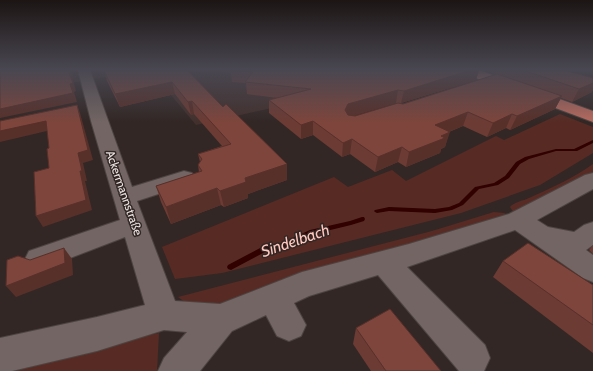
<svg xmlns="http://www.w3.org/2000/svg" width="593" height="371" font-family="Cabin,sans-serif">
<style>
.built{fill:#42302d}
.green{fill:#572b24}
.lines{fill:none;stroke-linecap:round;stroke-linejoin:round}
.stream{fill:#310100;fill-rule:evenodd}
.minor-casing{stroke:#4d4341;stroke-width:2}
.major-casing{stroke:#4d4341;stroke-width:2}
.minor{fill:#726563;fill-rule:evenodd}
.major{fill:#b56a5f;fill-rule:evenodd}
.wall{fill:#6c3b34}
.shaded-wall{fill:#58302a}
.building{fill:#7d453c;stroke:#58302a}
.labels{text-anchor:middle;stroke-width:3;stroke-linejoin:round;paint-order:stroke}
.street-label{font-size:12px;fill:#ede6e4;stroke:#322725}
.near-water-label{font-size:16px;font-style:italic;fill:#ffc7bd;stroke:#322725}
</style>
<rect width="100%" height="100%" fill="#322725"/>
<g class="built">
<polygon points="0,70 146,70 44,88"/>
<polygon points="150,70 372,70 294,103 196,125"/>
</g>
<g class="green">
<polygon points="560,114 593,127 593,153 540,185 461,213 222,273 175,279 162,247 334,177 348,187 392,170 406,181 496,136 504,140"/>
<path d="M593,164V173L547,198L514,213L510,207C514,202 523,201 529,198C551,188 574,178 593,164Z"/>
<polygon points="494,212 504,213 509,215 220,307 185,302 178,297 432,231"/>
<polygon points="159,333 157,371 0,371"/>
</g>
<g class="lines">
<g class="stream">
<polygon points="593,140 593,143 577,151 556,151 529,159 520,164 509,178 498,185 479,189 463,205 452,210 435,213 389,211 377,213 375,212 374,211 375,210 389,207 435,209 449,207 459,203 475,187 494,183 505,176 516,162 525,157 556,149 574,149"/>
<polygon points="362,217 364,217 365,219 364,221 351,225 314,234 278,251 265,252 231,270 228,269 227,267 228,265 262,247 277,245 310,230 350,221"/>
</g>
<defs>
<polygon id="minor" points="78,70 90,70 132,187 184,171 192,173 195,178 192,183 137,201 175,301 220,304 302,272 409,244 509,214 585,175 593,173 593,189 537,220 548,227 574,232 584,225 593,222 593,245 586,250 593,255 593,282 583,278 515,230 407,267 485,345 490,358 484,371 459,371 378,275 309,296 294,303 306,325 301,336 289,341 277,336 266,315 232,331 200,371 158,371 164,358 187,332 164,330 97,351 12,371 0,371 0,338 97,317 145,305 125,237 39,270 29,267 25,259 29,251 120,220 91,121"/>
<polygon id="major" points="460,70 479,70 593,111 593,122 462,73"/>
</defs>
<use href="#minor" class="minor-casing"/>
<use href="#major" class="major-casing"/>
<use href="#minor" class="minor"/>
<use href="#major" class="major"/>
</g>
<g class="wall">
<polygon points="104,70 187,70 287,180 248,194 248,198 224,207 221,205 171,224 161,202 156,186 199,172 198,165 200,162 198,154 222,146 194,114 191,115 175,94 120,107 107,81"/>
<polygon points="210,70 479,70 476,80 401,103 396,103 354,115 355,116 403,104 496,75 485,70 564,70 592,92 572,102 561,98 555,109 510,130 506,128 487,137 463,126 449,132 445,147 441,149 440,153 406,167 398,162 375,172 350,154 342,157 313,135 301,139 269,113 269,100 278,98 247,94 246,83 232,82 231,73"/>
<polygon points="593,245 593,254 589,250"/>
<polygon points="503,261 593,285 593,353 493,277"/>
<polygon points="356,328 441,371 371,371 353,344"/>
</g>
<g class="shaded-wall">
<polygon points="70,70 72,70 74,80 73,80 76,91 74,92 77,102 0,118 0,109 70,84 69,73"/>
<polygon points="471,70 479,70 476,80 401,103 404,91"/>
<polygon points="172,82 175,94 120,107 115,94"/>
<polygon points="593,83 593,90 592,92 572,102 579,89"/>
<polygon points="398,90 396,103 347,118 345,110 348,104"/>
<polygon points="562,96 555,109 510,130 517,116"/>
<polygon points="192,101 194,114 191,115 188,102"/>
<polygon points="77,105 80,113 93,160 83,163 87,181 85,181 92,210 43,227 36,216 80,171 78,153"/>
<polygon points="468,112 463,126 431,139 435,125"/>
<polygon points="512,114 506,128 487,137 493,123"/>
<polygon points="46,121 51,130 0,142 0,131"/>
<polygon points="313,121 313,135 301,139 301,125"/>
<polygon points="450,132 445,147 441,149 440,153 406,167 409,152 441,136"/>
<polygon points="352,139 350,154 342,157 343,143"/>
<polygon points="402,147 398,162 375,172 378,157"/>
<polygon points="287,164 287,180 248,194 248,198 224,207 220,191 245,178"/>
<polygon points="217,188 221,205 171,224 166,207"/>
<polygon points="64,248 72,259 73,275 16,297 6,286"/>
</g>
<g class="building">
<polygon points="0,70 70,70 71,73 69,73 73,83 70,84 73,93 0,109"/>
<polygon points="104,70 187,70 223,107 226,104 287,164 245,178 246,182 220,191 217,188 166,207 156,186 202,171 198,165 202,159 198,154 231,144 192,101 188,102 172,82 115,94"/>
<polygon points="232,70 471,70 404,91 398,90 348,104 345,110 348,115 355,116 398,103 403,104 497,74 562,96 517,116 512,114 493,123 468,112 435,125 450,132 441,136 445,138 409,152 402,147 378,157 352,139 343,143 313,121 301,125 269,100 311,89 245,82 253,72"/>
<polygon points="523,70 564,70 593,78 593,83 579,89"/>
<polygon points="77,105 88,150 78,153 82,171 80,171 86,200 36,216 34,172 49,168 47,149 49,148 46,121 0,131 0,121"/>
<polygon points="528,243 593,285 593,325 503,261"/>
<polygon points="64,248 65,263 6,286 7,260 18,256 30,260"/>
<polygon points="390,309 441,371 386,371 356,328"/>
</g>
<linearGradient id="sky" x2="0" y2="1"><stop stop-color="#1c1514"/><stop offset="0.57" stop-color="#494751"/><stop offset="1" stop-color="#494751" stop-opacity="0"/></linearGradient>
<rect width="593" height="122" fill="url(#sky)"/>
<g class="labels">
<g class="street-label">
<text transform="translate(124 193) rotate(71)" y="4">Ackermannstraße</text>
</g>
<g class="near-water-label">
<text transform="translate(295 240) rotate(-19)" y="6">Sindelbach</text>
</g>
</g>
</svg>
